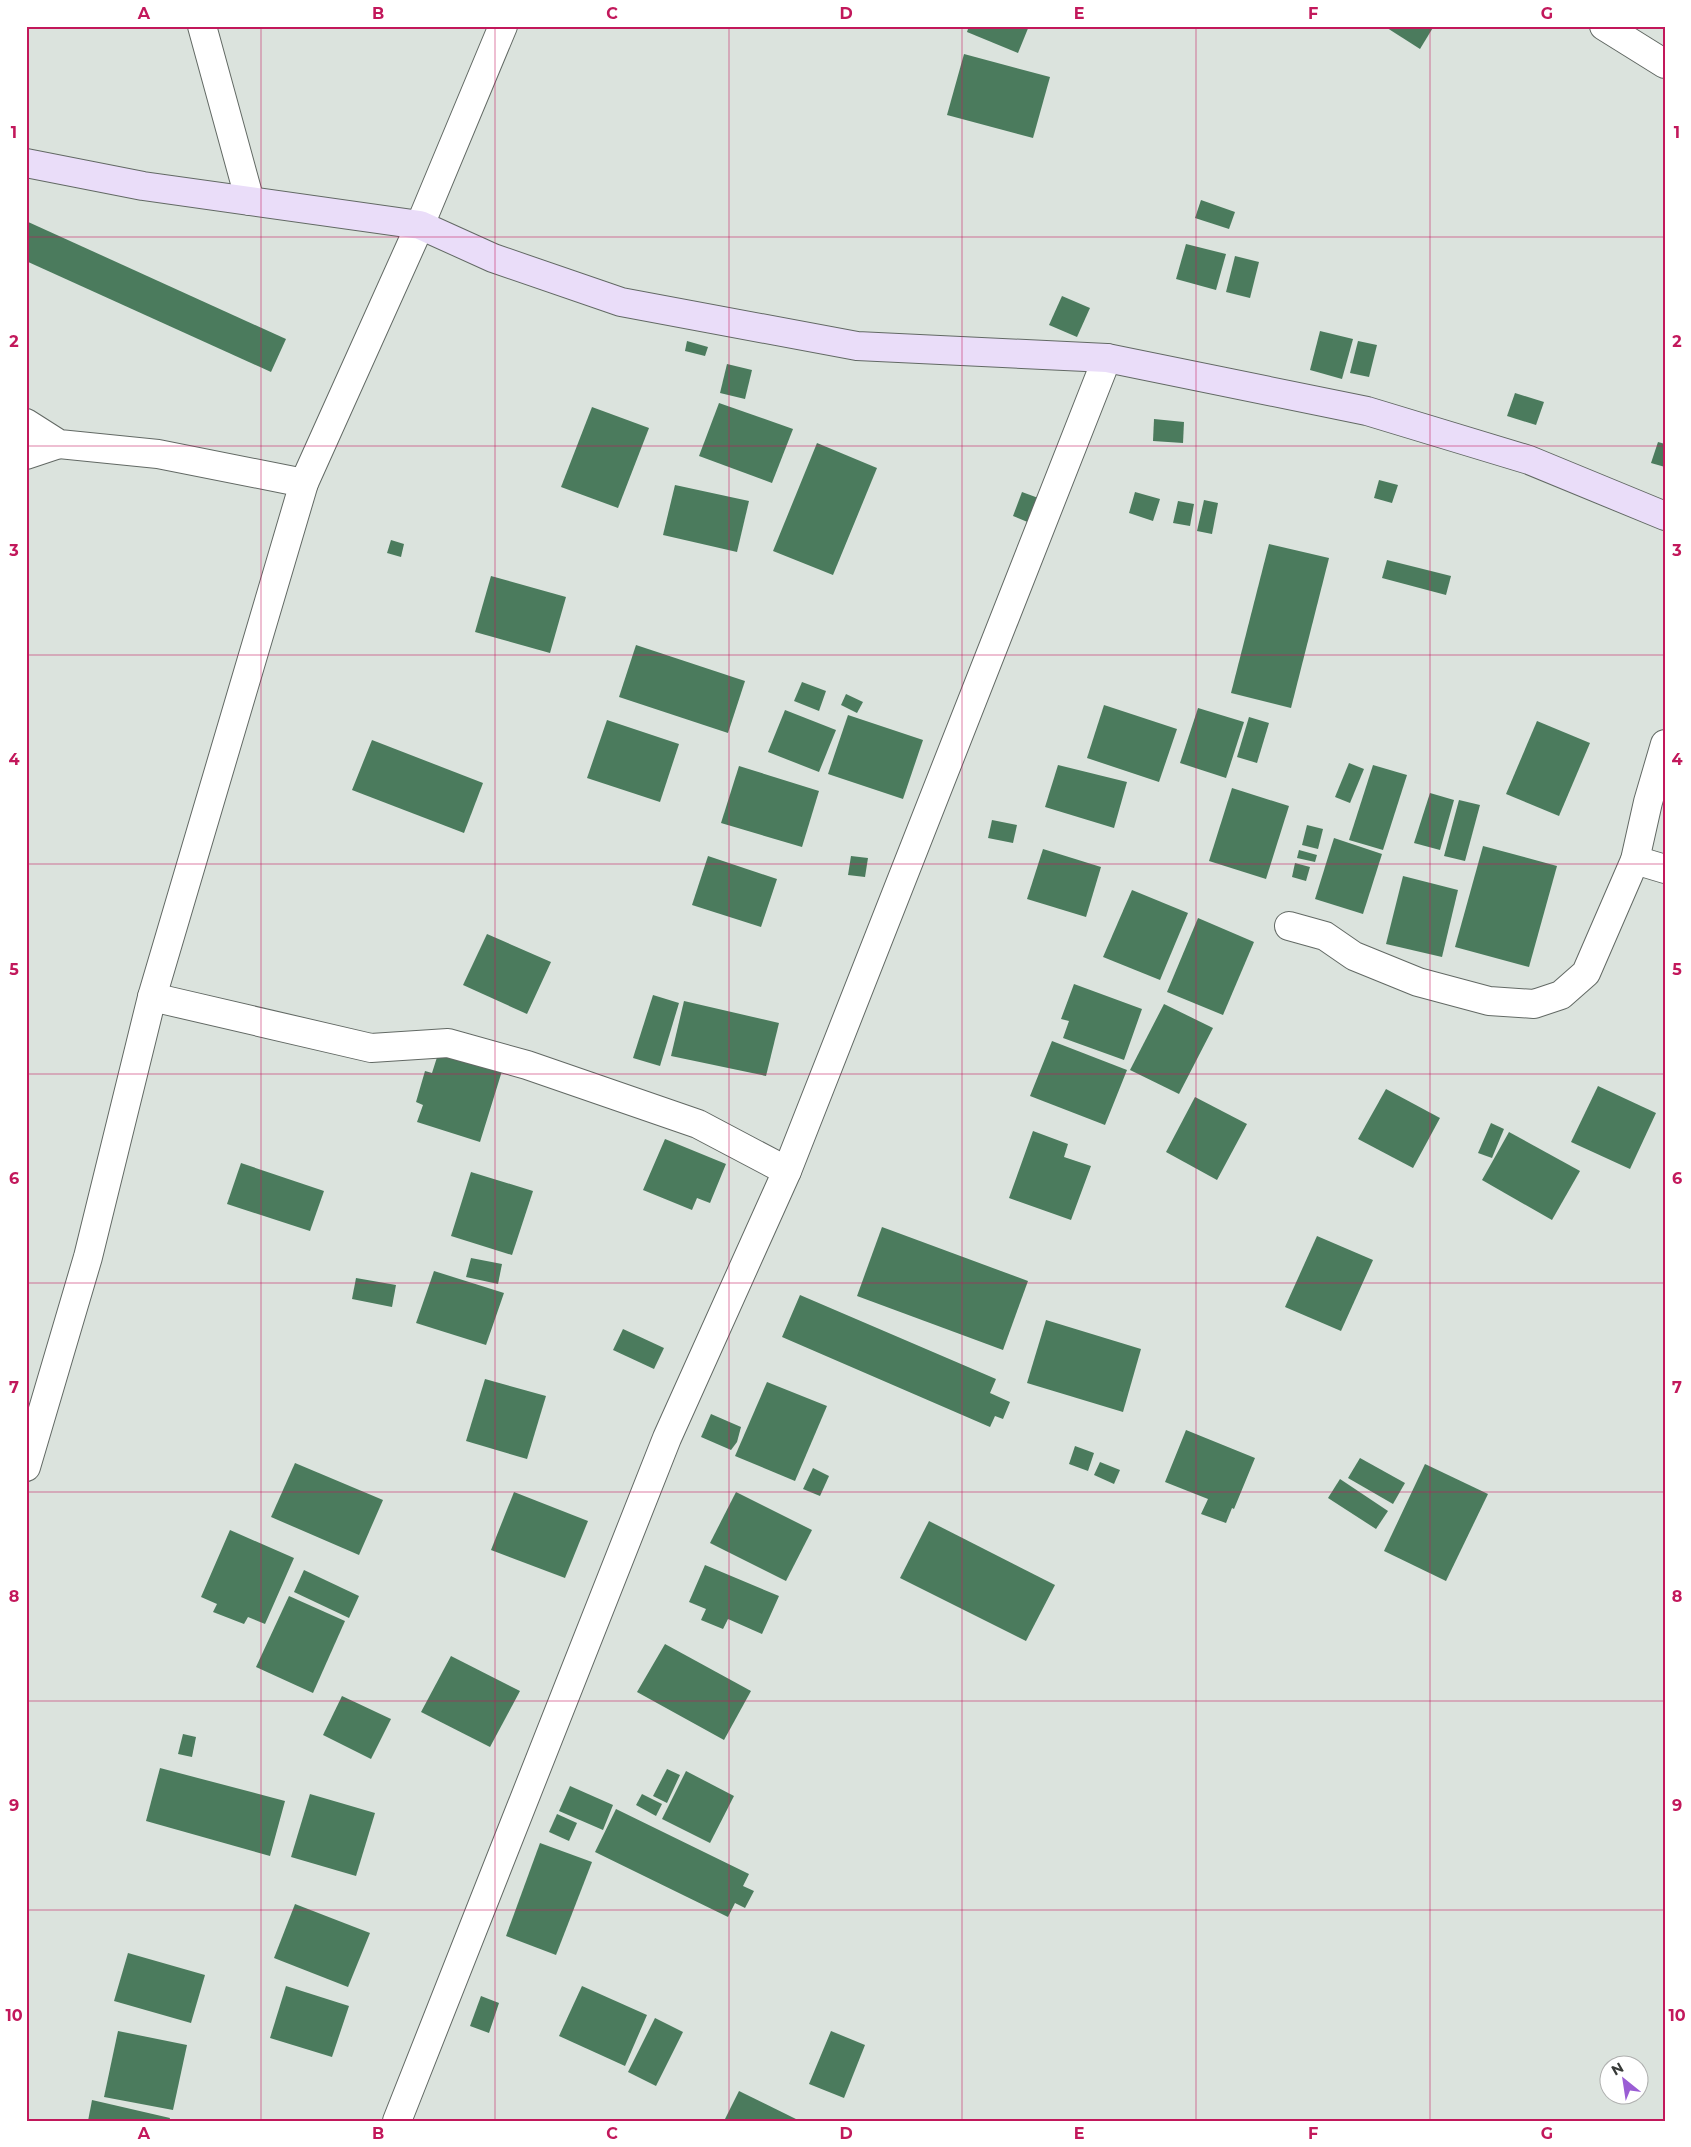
<svg xmlns="http://www.w3.org/2000/svg" width="1691" height="2147" font-family="Montserrat,sans-serif">
<style>
.building{fill:#4b7b5d}
.lines{fill:none;stroke-linecap:round;stroke-linejoin:round}
.street-casing{stroke:#626964;stroke-width:30}
.secondary-casing{stroke:#626964;stroke-width:30}
.street{stroke:#fff;stroke-width:28}
.secondary{stroke:#eaddf9;stroke-width:28}
.grid{fill:none;stroke:#c2185b;stroke-width:1;stroke-opacity:0.55}
.neatline{fill:none;stroke:#c2185b;stroke-width:2}
.grid-label{font-size:16px;text-anchor:middle;font-weight:bold;fill:#c2185b}
</style>
<rect width="100%" height="100%" fill="#dbe3dd"/>
<g class="building">
<polygon points="969,26 1029,26 1018,53 967,32"/>
<polygon points="1384,26 1434,26 1420,49"/>
<polygon points="964,54 1050,77 1033,138 947,115"/>
<polygon points="1201,200 1235,212 1229,229 1195,218"/>
<polygon points="26,221 286,339 271,372 26,261"/>
<polygon points="1186,244 1226,254 1216,290 1176,279"/>
<polygon points="1235,256 1259,262 1250,298 1226,292"/>
<polygon points="1062,296 1090,308 1077,337 1049,325"/>
<polygon points="1320,331 1353,339 1342,379 1310,370"/>
<polygon points="687,341 708,347 705,356 685,351"/>
<polygon points="1358,341 1377,345 1369,377 1350,373"/>
<polygon points="727,364 752,370 745,399 720,393"/>
<polygon points="1515,393 1544,402 1536,425 1507,416"/>
<polygon points="719,403 793,429 772,483 699,456"/>
<polygon points="592,407 649,428 618,508 561,487"/>
<polygon points="1154,419 1184,422 1183,443 1153,441"/>
<polygon points="1658,442 1665,444 1665,467 1651,463"/>
<polygon points="817,443 877,468 833,575 773,551"/>
<polygon points="1379,480 1398,485 1392,503 1374,498"/>
<polygon points="675,485 749,501 737,552 663,535"/>
<polygon points="1022,492 1041,499 1030,523 1013,516"/>
<polygon points="1135,492 1160,499 1153,521 1129,513"/>
<polygon points="1204,500 1218,503 1212,534 1197,531"/>
<polygon points="1178,501 1194,504 1190,526 1173,523"/>
<polygon points="391,540 404,544 401,557 387,553"/>
<polygon points="1269,544 1329,558 1291,708 1231,693"/>
<polygon points="1387,560 1451,576 1446,595 1382,578"/>
<polygon points="491,576 566,597 550,653 475,632"/>
<polygon points="636,645 745,681 728,733 619,697"/>
<polygon points="802,682 826,691 819,711 794,701"/>
<polygon points="846,694 863,702 857,713 841,705"/>
<polygon points="1104,705 1177,729 1159,782 1087,758"/>
<polygon points="1198,708 1244,722 1226,778 1180,763"/>
<polygon points="785,710 836,730 819,772 768,752"/>
<polygon points="848,715 923,740 903,799 828,774"/>
<polygon points="1249,717 1269,723 1257,763 1237,757"/>
<polygon points="607,720 679,744 660,802 587,778"/>
<polygon points="1537,721 1590,743 1559,816 1506,794"/>
<polygon points="372,740 483,783 464,833 352,790"/>
<polygon points="1349,763 1364,769 1350,803 1335,797"/>
<polygon points="1058,765 1127,782 1114,828 1045,807"/>
<polygon points="1373,765 1407,775 1383,850 1349,840"/>
<polygon points="739,766 819,791 802,847 721,823"/>
<polygon points="1232,788 1289,806 1266,879 1209,861"/>
<polygon points="1430,793 1454,800 1440,850 1414,843"/>
<polygon points="1459,800 1480,805 1465,861 1444,856"/>
<polygon points="992,820 1017,825 1013,843 988,838"/>
<polygon points="1307,825 1323,829 1318,849 1302,845"/>
<polygon points="1334,838 1382,854 1363,914 1315,899"/>
<polygon points="1483,846 1557,866 1529,967 1455,947"/>
<polygon points="1043,849 1101,867 1086,917 1027,899"/>
<polygon points="1299,850 1317,855 1315,862 1297,858"/>
<polygon points="708,856 777,879 761,927 692,905"/>
<polygon points="851,856 868,858 865,877 848,875"/>
<polygon points="1295,863 1310,867 1306,881 1292,877"/>
<polygon points="1403,876 1458,890 1442,957 1386,944"/>
<polygon points="1132,890 1188,913 1160,980 1103,957"/>
<polygon points="1198,918 1254,942 1223,1015 1167,992"/>
<polygon points="487,934 551,962 527,1014 463,985"/>
<polygon points="1074,984 1142,1009 1124,1060 1063,1038 1069,1021 1061,1019"/>
<polygon points="653,995 679,1003 660,1066 633,1058"/>
<polygon points="684,1001 779,1023 766,1076 671,1056"/>
<polygon points="1164,1004 1213,1028 1179,1094 1130,1070"/>
<polygon points="1052,1041 1127,1070 1105,1125 1030,1096"/>
<polygon points="439,1051 502,1071 480,1142 417,1122 423,1105 416,1102 425,1071 432,1073"/>
<polygon points="1598,1086 1656,1113 1630,1169 1571,1142"/>
<polygon points="1386,1089 1440,1118 1413,1168 1358,1139"/>
<polygon points="1195,1097 1247,1124 1217,1180 1166,1152"/>
<polygon points="1491,1123 1504,1129 1492,1158 1478,1153"/>
<polygon points="1033,1131 1068,1144 1064,1157 1091,1166 1071,1220 1009,1198"/>
<polygon points="1509,1132 1580,1171 1552,1220 1482,1180"/>
<polygon points="665,1139 726,1164 710,1203 697,1198 692,1210 643,1190"/>
<polygon points="241,1163 324,1191 310,1231 227,1204"/>
<polygon points="471,1172 533,1191 512,1255 451,1236"/>
<polygon points="882,1227 1028,1281 1003,1350 857,1296"/>
<polygon points="1317,1236 1373,1260 1341,1331 1285,1307"/>
<polygon points="471,1258 502,1264 498,1284 466,1277"/>
<polygon points="434,1271 504,1293 486,1345 416,1323"/>
<polygon points="356,1278 396,1285 392,1307 352,1299"/>
<polygon points="800,1295 996,1379 990,1393 1010,1402 1003,1419 995,1416 990,1427 782,1337"/>
<polygon points="1046,1320 1141,1349 1123,1412 1027,1383"/>
<polygon points="623,1329 664,1348 654,1369 613,1350"/>
<polygon points="485,1379 546,1396 527,1459 466,1441"/>
<polygon points="767,1382 827,1406 795,1481 735,1456"/>
<polygon points="711,1414 741,1427 737,1442 731,1450 701,1437"/>
<polygon points="1186,1430 1255,1458 1234,1509 1232,1508 1226,1523 1201,1514 1208,1499 1165,1482"/>
<polygon points="1075,1446 1094,1453 1088,1471 1069,1464"/>
<polygon points="1360,1458 1405,1483 1393,1504 1348,1478"/>
<polygon points="1100,1462 1120,1470 1114,1484 1094,1475"/>
<polygon points="295,1463 383,1500 359,1555 271,1517"/>
<polygon points="1425,1464 1488,1494 1446,1581 1384,1551"/>
<polygon points="813,1468 829,1476 820,1496 803,1489"/>
<polygon points="1340,1479 1388,1511 1376,1529 1328,1498"/>
<polygon points="514,1492 588,1521 565,1578 491,1550"/>
<polygon points="736,1492 812,1530 786,1581 710,1543"/>
<polygon points="929,1521 1055,1585 1026,1641 900,1578"/>
<polygon points="230,1530 294,1558 265,1624 248,1617 244,1624 213,1612 217,1604 201,1597"/>
<polygon points="705,1565 779,1596 762,1634 728,1619 723,1629 701,1620 706,1609 689,1602"/>
<polygon points="304,1570 359,1596 349,1618 294,1592"/>
<polygon points="289,1596 345,1621 313,1693 256,1667"/>
<polygon points="665,1644 751,1691 724,1740 637,1692"/>
<polygon points="451,1656 520,1691 490,1747 421,1712"/>
<polygon points="342,1696 391,1719 371,1759 323,1735"/>
<polygon points="183,1734 196,1737 192,1757 178,1754"/>
<polygon points="160,1768 285,1801 270,1856 146,1821"/>
<polygon points="667,1769 680,1775 667,1803 653,1796"/>
<polygon points="686,1771 734,1796 710,1843 662,1819"/>
<polygon points="570,1786 613,1805 603,1830 559,1811"/>
<polygon points="310,1794 375,1813 356,1876 291,1857"/>
<polygon points="642,1794 662,1804 656,1816 636,1805"/>
<polygon points="616,1809 749,1874 743,1886 754,1891 745,1908 735,1903 728,1917 595,1852"/>
<polygon points="557,1814 577,1823 569,1841 549,1832"/>
<polygon points="540,1843 592,1862 556,1955 506,1936"/>
<polygon points="295,1904 370,1933 348,1987 274,1958"/>
<polygon points="128,1953 205,1975 191,2023 114,2001"/>
<polygon points="286,1986 349,2006 332,2057 270,2038"/>
<polygon points="582,1986 647,2015 625,2066 559,2036"/>
<polygon points="481,1996 499,2003 489,2033 470,2026"/>
<polygon points="655,2018 683,2032 656,2086 628,2072"/>
<polygon points="118,2031 187,2045 173,2110 104,2097"/>
<polygon points="831,2031 865,2045 844,2098 809,2084"/>
<polygon points="739,2091 800,2121 724,2121"/>
<polygon points="92,2100 170,2118 169,2121 88,2121"/>
</g>
<g class="lines">
<defs>
<g id="street">
<polyline points="202,26 250,201"/>
<polyline points="1604,26 1665,64"/>
<polyline points="26,423 59,444 158,454 304,483"/>
<polyline points="26,455 59,444"/>
<polyline points="1635,860 1665,869"/>
<polyline points="1289,926 1325,936 1354,956 1418,982 1489,1001 1534,1004 1561,995 1586,973 1635,860 1648,802 1665,744"/>
<polyline points="152,997 371,1048 448,1043 527,1065 698,1124 787,1171"/>
<polyline points="26,1467 88,1257 152,997 304,483 420,225 503,26"/>
<polyline points="397,2121 667,1438 787,1171 1107,358"/>
</g>
<polyline id="secondary" points="26,163 143,186 420,225 493,258 621,302 857,346 1107,358 1367,411 1529,460 1665,516"/>
</defs>
<use href="#street" class="street-casing"/>
<use href="#secondary" class="secondary-casing"/>
<use href="#street" class="street"/>
<use href="#secondary" class="secondary"/>
</g>
<path class="grid" d="M261,26V2121M495,26V2121M729,26V2121M962,26V2121M1196,26V2121M1430,26V2121M26,237H1665M26,446H1665M26,655H1665M26,864H1665M26,1074H1665M26,1283H1665M26,1492H1665M26,1701H1665M26,1910H1665"/>
<rect width="1691" height="2147" fill="none" stroke="#ffffff" stroke-width="55"/>
<g transform="translate(1624 2080) rotate(330)"><circle r="24" fill="#ffffff" stroke="#afb0af"/>
<path d="M0-4L9 19L0 12L-9 19Z" fill="#9a5dd4"/>
<text y="-8" font-size="14" font-weight="bold" text-anchor="middle" fill="#373a38">N</text>
</g>
<rect x="28" y="28" width="1636" height="2092" class="neatline"/>
<g class="grid-label">
<text x="144" y="19">A</text>
<text x="378" y="19">B</text>
<text x="612" y="19">C</text>
<text x="846" y="19">D</text>
<text x="1079" y="19">E</text>
<text x="1313" y="19">F</text>
<text x="1547" y="19">G</text>
<text x="14" y="138">1</text>
<text x="1677" y="138">1</text>
<text x="14" y="347">2</text>
<text x="1677" y="347">2</text>
<text x="14" y="556">3</text>
<text x="1677" y="556">3</text>
<text x="14" y="765">4</text>
<text x="1677" y="765">4</text>
<text x="14" y="975">5</text>
<text x="1677" y="975">5</text>
<text x="14" y="1184">6</text>
<text x="1677" y="1184">6</text>
<text x="14" y="1393">7</text>
<text x="1677" y="1393">7</text>
<text x="14" y="1602">8</text>
<text x="1677" y="1602">8</text>
<text x="14" y="1811">9</text>
<text x="1677" y="1811">9</text>
<text x="14" y="2021">10</text>
<text x="1677" y="2021">10</text>
<text x="144" y="2139">A</text>
<text x="378" y="2139">B</text>
<text x="612" y="2139">C</text>
<text x="846" y="2139">D</text>
<text x="1079" y="2139">E</text>
<text x="1313" y="2139">F</text>
<text x="1547" y="2139">G</text>
</g>
</svg>
